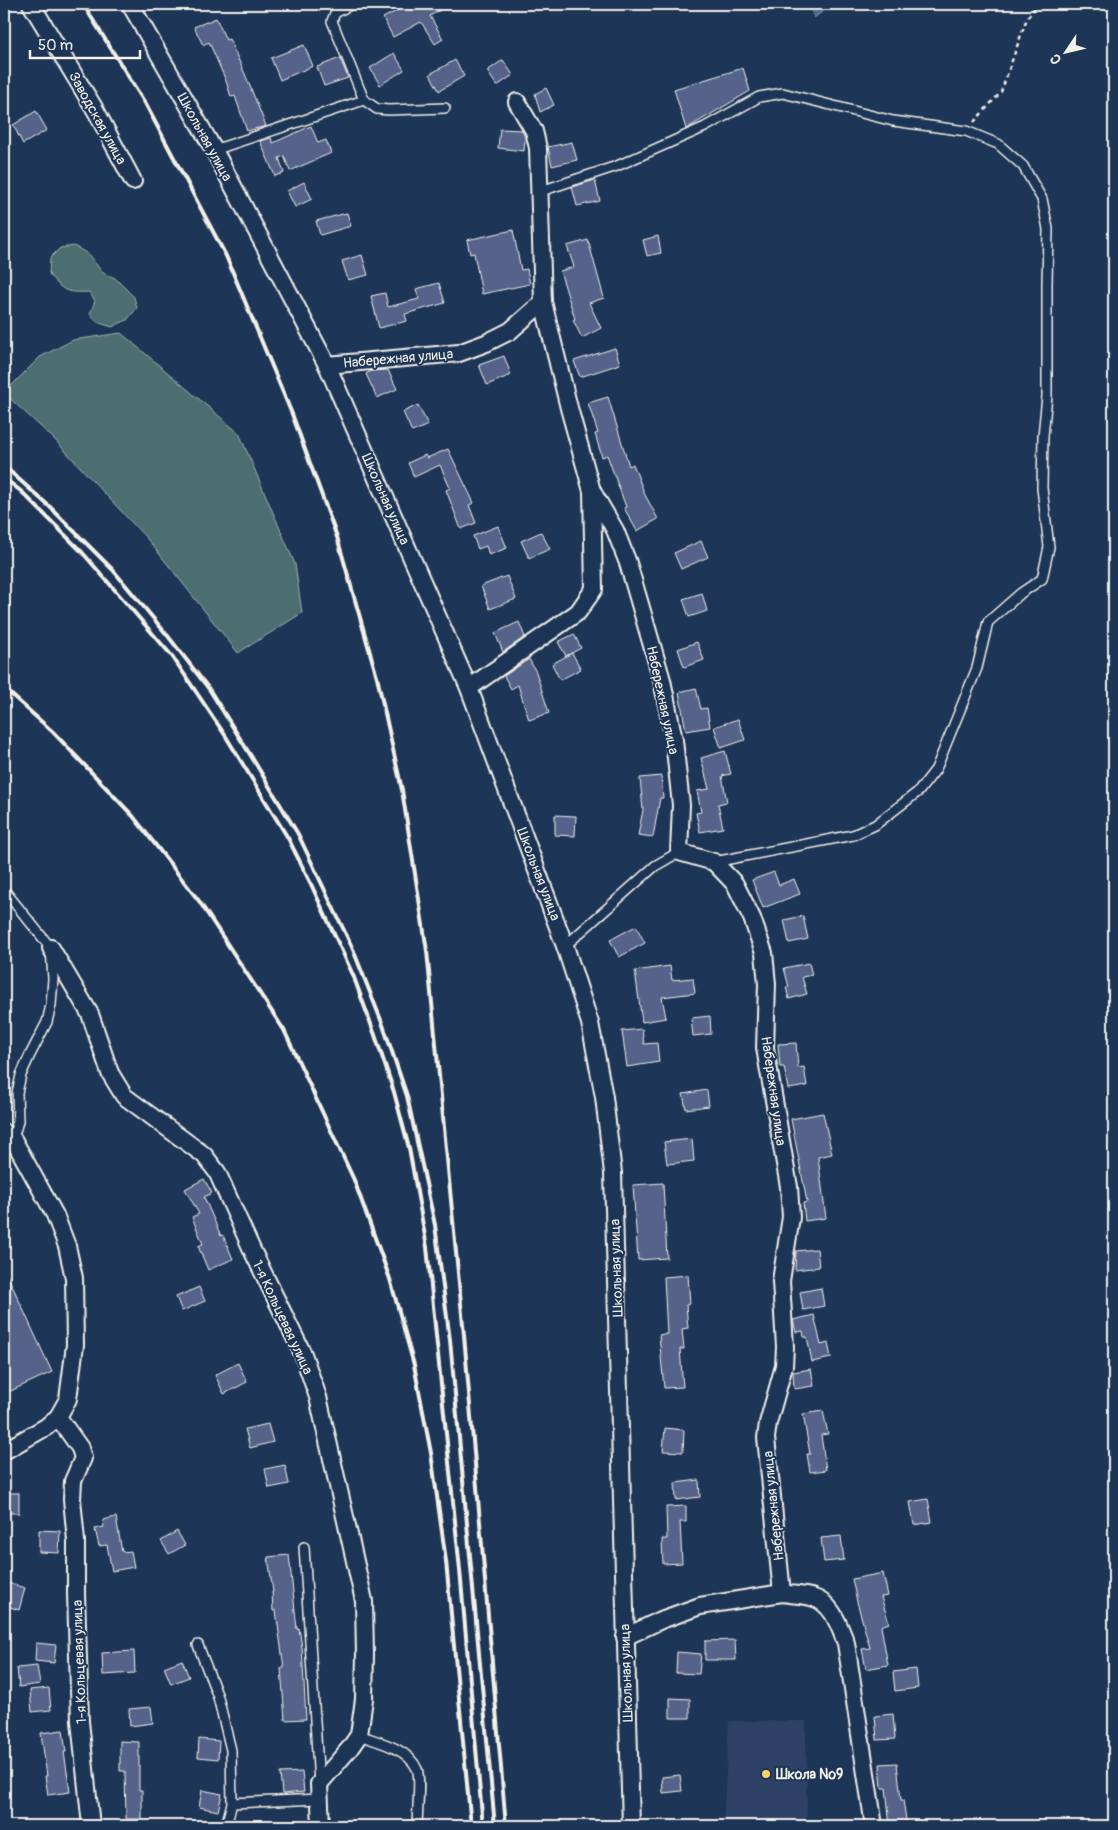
<svg xmlns="http://www.w3.org/2000/svg" width="1118" height="1830" font-family="Pangolin,sans-serif">
<style>
.built{fill:#2e4367}
.green{fill:#4d6e6f;stroke:#a0b0ac}
.water{fill:#476b8e;stroke:#8ca1b2}
.building{fill:#54648b;stroke:#f4f1e8}
.lines{fill:none;stroke-linecap:round;stroke-linejoin:round}
.lane-casing{stroke:#f4f1e8;stroke-width:12}
.street-casing{stroke:#f4f1e8;stroke-width:20}
.path{stroke:#f4f1e8;stroke-width:2.5;stroke-dasharray:4 4;stroke-linecap:butt}
.lane{stroke:#1d3557;stroke-width:9}
.street{stroke:#1d3557;stroke-width:16}
.rail{stroke:#f4f1e8;stroke-width:4}
.poi-dot{fill:#ffd166;stroke:#1d3557;stroke-width:2}
.labels{text-anchor:middle;stroke-width:4;stroke-linejoin:round;paint-order:stroke}
.street-label{font-size:14px;fill:#f4f1e8;stroke:#1d3557}
.poi-label{font-size:14px;font-weight:bold;fill:#f4f1e8;stroke:#1d3557;text-anchor:start}
</style>
<rect width="100%" height="100%" fill="#1d3557"/>
<filter id="ink" filterUnits="userSpaceOnUse"><feTurbulence type="fractalNoise" baseFrequency=".02" numOctaves="2"/><feDisplacementMap in="SourceGraphic" scale="10" xChannelSelector="R" yChannelSelector="G"/><feConvolveMatrix kernelMatrix="1 2 1 2 8 2 1 2 1" color-interpolation-filters="sRGB"/></filter>
<g filter="url(#ink)">
<polygon class="built" points="729,1721 806,1721 807,1826 723,1826"/>
<g class="green">
<path d="M74,246L88,254L103,273L115,278L134,297L137,308L127,320L112,327L97,322L90,314L95,301L89,292C67,293 63,292 49,274L50,258L60,248Z"/>
<polygon points="121,333 239,433 295,564 302,613 238,653 149,541 53,438 4,393 40,357 73,340"/>
</g>
<polygon class="water" points="813,4 832,4 814,18 811,10"/>
<g class="building">
<polygon points="410,4 450,4 430,16 443,39 435,44 421,22 393,37 383,18"/>
<polygon points="216,18 226,40 229,39 245,74 266,126 247,131 235,96 231,97 226,81 209,42 203,45 194,27"/>
<polygon points="304,45 313,66 280,80 271,58"/>
<polygon points="394,53 404,70 380,85 370,68"/>
<polygon points="340,58 348,78 324,86 317,67"/>
<polygon points="455,60 464,76 439,91 430,74"/>
<polygon points="503,60 513,75 497,86 487,71"/>
<polygon points="743,68 750,91 686,129 674,89"/>
<polygon points="546,88 554,105 540,112 535,94"/>
<polygon points="36,111 47,130 23,144 13,125"/>
<polygon points="311,126 318,143 326,140 331,153 290,171 284,156 279,158 284,173 275,176 260,141 271,138 273,143"/>
<polygon points="500,129 522,130 525,138 524,151 498,148"/>
<polygon points="572,142 577,160 552,166 548,147"/>
<polygon points="595,180 600,201 577,206 572,187"/>
<polygon points="304,182 312,199 295,207 287,191"/>
<polygon points="347,213 351,226 320,235 316,221"/>
<polygon points="513,230 521,270 527,269 530,284 482,294 474,253 470,254 467,240"/>
<polygon points="658,236 661,253 647,256 643,240"/>
<polygon points="588,240 604,298 589,303 601,328 582,338 573,320 575,319 560,271 574,267 567,246"/>
<polygon points="362,255 368,275 348,280 342,261"/>
<polygon points="439,283 445,303 405,314 407,321 379,328 371,296 385,293 388,307 419,299 416,289"/>
<polygon points="615,348 620,364 580,377 574,361"/>
<polygon points="504,356 511,375 487,385 479,365"/>
<polygon points="388,370 397,389 377,398 366,374 371,371"/>
<polygon points="608,397 629,466 633,464 645,495 658,519 637,531 624,508 626,507 607,455 602,457 595,434 598,433 588,403"/>
<polygon points="418,405 428,425 412,432 403,412"/>
<polygon points="448,449 474,503 469,505 476,523 461,529 446,490 450,488 440,465 414,477 408,463 425,455 427,458"/>
<polygon points="498,526 507,548 489,555 486,546 478,549 473,536"/>
<polygon points="541,532 550,549 529,558 521,541"/>
<polygon points="701,541 708,557 681,569 674,553"/>
<polygon points="507,576 516,599 490,609 481,586"/>
<polygon points="702,593 707,611 689,617 683,599"/>
<polygon points="519,622 525,637 503,652 495,633"/>
<polygon points="574,634 581,648 566,656 558,642"/>
<polygon points="697,642 704,660 684,667 678,649"/>
<polygon points="572,653 581,669 560,680 552,664"/>
<polygon points="529,659 536,672 549,713 529,720 518,685 511,689 504,676"/>
<polygon points="696,688 701,709 707,708 710,727 686,731 679,692"/>
<polygon points="738,719 745,740 721,748 714,727"/>
<polygon points="725,751 731,774 722,776 727,802 718,804 723,828 700,832 696,813 701,812 697,791 709,789 701,758"/>
<polygon points="661,776 663,798 660,798 653,837 638,835 643,810 640,778"/>
<polygon points="555,815 576,816 575,836 555,835"/>
<polygon points="774,872 779,885 794,879 800,894 763,908 752,880"/>
<polygon points="803,916 808,939 789,943 784,920"/>
<polygon points="636,926 645,943 619,957 610,940"/>
<polygon points="809,963 812,975 802,977 807,994 789,999 786,987 789,987 784,968"/>
<polygon points="670,966 672,980 693,978 695,993 662,997 666,1018 642,1022 635,971"/>
<polygon points="710,1016 711,1034 693,1036 691,1018"/>
<polygon points="642,1029 644,1044 657,1043 659,1062 627,1067 622,1031"/>
<polygon points="796,1043 798,1068 804,1067 807,1086 788,1089 784,1067 780,1067 778,1044"/>
<polygon points="707,1090 709,1106 686,1109 683,1094"/>
<polygon points="823,1113 832,1154 818,1157 826,1218 805,1221 803,1203 807,1202 791,1119"/>
<polygon points="692,1139 694,1161 667,1164 664,1142"/>
<polygon points="204,1179 212,1193 204,1197 221,1236 223,1235 233,1259 208,1270 198,1246 203,1244 192,1217 199,1214 185,1189"/>
<polygon points="663,1183 667,1258 638,1260 633,1185"/>
<polygon points="817,1249 819,1267 795,1270 796,1251"/>
<polygon points="4,1268 52,1372 4,1394"/>
<polygon points="688,1275 690,1304 686,1305 688,1328 682,1329 684,1349 680,1349 683,1387 664,1388 659,1335 667,1334 664,1277"/>
<polygon points="199,1287 205,1301 182,1311 176,1297"/>
<polygon points="821,1288 824,1306 803,1310 800,1292"/>
<polygon points="814,1315 821,1345 828,1343 831,1358 812,1362 807,1337 804,1337 803,1331 796,1332 793,1320"/>
<polygon points="238,1363 247,1382 224,1394 215,1375"/>
<polygon points="811,1369 814,1386 794,1389 793,1372"/>
<polygon points="823,1411 828,1434 821,1435 826,1470 810,1472 807,1454 810,1454 803,1414"/>
<polygon points="268,1424 273,1442 250,1448 245,1429"/>
<polygon points="665,1428 684,1430 683,1452 663,1451"/>
<polygon points="285,1465 289,1484 269,1488 265,1469"/>
<polygon points="699,1480 700,1497 676,1500 675,1483"/>
<rect x="4" y="1493" width="15" height="20"/>
<polygon points="928,1499 932,1522 914,1525 910,1502"/>
<polygon points="686,1506 686,1522 680,1522 682,1563 663,1564 662,1539 667,1539 666,1507"/>
<polygon points="116,1517 122,1552 131,1551 134,1567 112,1571 107,1545 99,1546 95,1529 104,1527 103,1520"/>
<polygon points="39,1530 60,1531 59,1553 39,1552"/>
<polygon points="177,1531 185,1545 169,1554 161,1541"/>
<polygon points="841,1536 844,1560 824,1562 821,1538"/>
<polygon points="289,1555 297,1629 299,1628 302,1647 306,1719 285,1720 281,1668 284,1668 276,1611 273,1611 272,1592 273,1592 268,1557"/>
<polygon points="883,1573 888,1596 881,1597 889,1623 881,1626 888,1665 866,1669 862,1649 870,1648 857,1602 852,1579"/>
<polygon points="4,1582 25,1588 19,1610 4,1605"/>
<polygon points="735,1640 736,1660 705,1660 705,1641"/>
<polygon points="36,1643 56,1645 54,1663 35,1661"/>
<polygon points="134,1651 135,1673 103,1675 102,1653"/>
<polygon points="677,1652 701,1654 699,1674 676,1673"/>
<polygon points="182,1660 189,1677 171,1684 164,1667"/>
<polygon points="37,1666 40,1684 19,1687 17,1668"/>
<polygon points="916,1669 918,1688 895,1691 893,1672"/>
<polygon points="49,1688 51,1710 32,1712 30,1690"/>
<polygon points="670,1698 690,1699 690,1718 670,1718"/>
<polygon points="151,1707 153,1723 130,1726 129,1709"/>
<polygon points="893,1714 895,1739 877,1740 875,1716"/>
<polygon points="63,1730 66,1752 64,1752 70,1792 48,1795 45,1776 47,1776 41,1733"/>
<polygon points="199,1739 219,1741 218,1759 198,1757"/>
<polygon points="120,1741 139,1742 139,1790 142,1790 142,1819 126,1819 125,1771 120,1771"/>
<polygon points="897,1763 901,1800 903,1800 907,1826 890,1826 886,1788 882,1788 880,1764"/>
<polygon points="302,1772 304,1792 282,1794 280,1773"/>
<polygon points="680,1775 682,1791 663,1793 662,1777"/>
<polygon points="202,1790 222,1794 218,1811 199,1807"/>
</g>
<g class="lines">
<defs>
<g id="lane">
<polyline points="364,100 377,109 389,110 445,108"/>
<polyline points="214,150 364,100 332,21 335,13 352,4"/>
<polyline points="541,191 617,166 705,127 759,97 783,93 893,121 966,131 998,144 1023,166 1042,199 1048,229 1047,285 1047,396 1043,436 1042,488 1049,547 1042,579 1021,593 988,622 977,668 936,769 919,791 875,825 853,835 714,862"/>
<polyline points="4,890 51,948 53,979 51,1005 47,1022 30,1055 21,1075 17,1093 18,1121 13,1139"/>
<polyline points="565,946 655,866 679,852"/>
<polyline points="4,1128 13,1139"/>
<polyline points="304,1547 319,1784"/>
<polyline points="198,1645 218,1697 231,1750 232,1803 226,1826"/>
<path d="M359,1735C378,1742 408,1748 417,1769C421,1777 417,1815 417,1826"/>
<polyline points="232,1803 319,1799"/>
</g>
<g id="street">
<polyline points="31,4 96,111 133,181"/>
<polyline points="130,4 214,150 327,365 469,688 565,946 590,1023 604,1097 613,1173 631,1826"/>
<polyline points="327,365 459,353 486,343 510,331 543,302"/>
<polyline points="592,491 615,530 628,563 662,680 674,740 681,805 679,852 714,862 735,884 752,918 764,953 767,984 765,1048 789,1187 791,1217 781,1281 785,1347 784,1366 768,1423 766,1438 782,1593 700,1606 661,1620 625,1637"/>
<polyline points="469,688 578,612 594,589 592,491 569,408 543,302 538,148 534,131 517,102"/>
<polyline points="51,948 90,1014 110,1073 124,1096 204,1155 217,1172 253,1252 303,1354 318,1397 364,1601 365,1655 364,1699 359,1735 350,1748 319,1784 321,1826"/>
<polyline points="58,1417 80,1448 83,1458 73,1481 72,1499 76,1541 76,1594 80,1721 91,1826"/>
<polyline points="4,1451 46,1427 58,1417 68,1399 75,1345 74,1278 67,1246 55,1215 13,1139"/>
<path d="M782,1593C792,1595 804,1594 814,1598C833,1604 839,1626 846,1643L874,1826"/>
</g>
</defs>
<use href="#lane" class="lane-casing"/>
<use href="#street" class="street-casing"/>
<polyline class="path" points="974,122 1001,92 1027,18 1038,4"/>
<use href="#lane" class="lane"/>
<use href="#street" class="street"/>
<g class="rail">
<polyline points="83,4 145,103 226,256 292,414 337,537 377,677 402,790 427,951 464,1335 506,1826"/>
<polyline points="4,466 50,507 113,570 168,636 209,689 251,756 298,834 352,947 383,1025 407,1096 435,1225 450,1340 495,1826"/>
<polyline points="4,478 22,492 82,552 172,656 225,735 288,838 310,882 353,975 375,1035 394,1092 409,1148 427,1247 460,1570 483,1826"/>
<polyline points="4,688 53,732 133,816 199,901 284,1030 354,1180 390,1279 414,1365 431,1453 446,1561 471,1826"/>
</g>
</g>
</g>
<circle class="poi-dot" cx="766" cy="1774" r="5"/>
<g class="labels">
<g class="street-label">
<text transform="translate(98 118) rotate(61)" y="5">Заводская улица</text>
<text transform="translate(205 137) rotate(61)" y="5">Школьная улица</text>
<text transform="translate(398 358) rotate(-5)" y="5">Набережная улица</text>
<text transform="translate(386 499) rotate(66)" y="5">Школьная улица</text>
<text transform="translate(663 700) rotate(78)" y="5">Набережная улица</text>
<text transform="translate(539 874) rotate(69)" y="5">Школьная улица</text>
<text transform="translate(774 1091) rotate(82)" y="5">Набережная улица</text>
<text transform="translate(616 1268) rotate(-92)" y="5">Школьная улица</text>
<text transform="translate(283 1317) rotate(65)" y="5">1-я Кольцевая улица</text>
<text transform="translate(773 1506) rotate(-96)" y="5">Набережная улица</text>
<text transform="translate(79 1662) rotate(-92)" y="5">1-я Кольцевая улица</text>
<text transform="translate(626 1673) rotate(-92)" y="5">Школьная улица</text>
</g>
<g class="poi-label">
<text x="776" y="1779">Школа №9</text>
</g>
</g>
<rect width="1118" height="1830" fill="none" stroke="#1d3557" stroke-width="20"/>
<rect x="10" y="10" width="1098" height="1810" fill="none" stroke="#f4f1e8" stroke-width="2" filter="url(#ink)"/>
<g transform="translate(1066 52) rotate(235)" stroke="#1d3557" stroke-width="4" paint-order="stroke">
<path d="M0-4L9 19L0 12L-9 19Z" fill="#f4f1e8"/>
<text y="-8" font-size="14" font-weight="bold" text-anchor="middle" fill="#f4f1e8">С</text>
</g>
<path d="M30 50v8h110v-8" fill="none" stroke="#f4f1e8" stroke-width="2.5"/>
<text x="38" y="50" font-size="15" fill="#f4f1e8" stroke="#1d3557" stroke-width="4" paint-order="stroke">50 m</text>
</svg>
